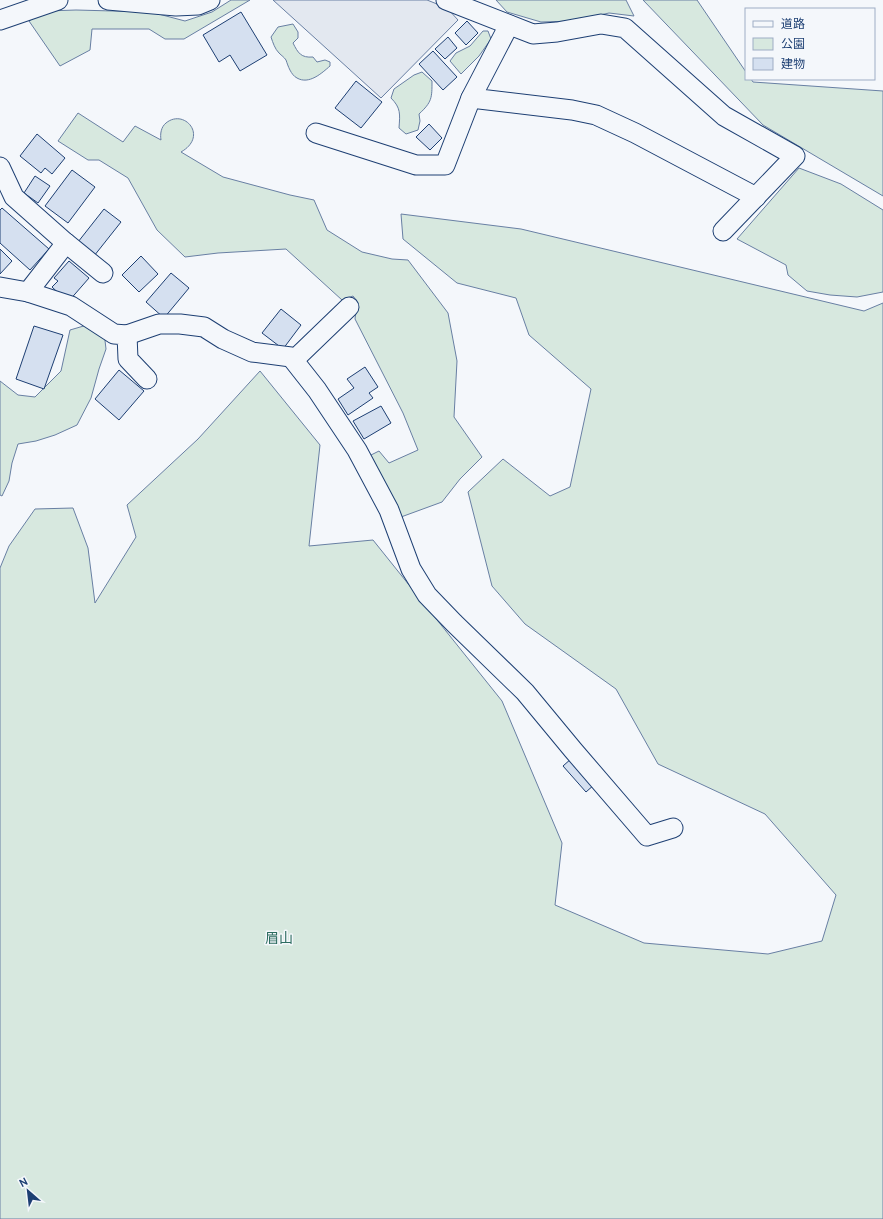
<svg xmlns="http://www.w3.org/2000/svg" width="883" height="1219" font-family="Overpass,'Noto Sans JP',sans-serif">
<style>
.green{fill:#d7e8df;stroke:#687fa3}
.parking{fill:#e3e8f0;stroke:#687fa3}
.building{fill:#d5e0f0;stroke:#1d3f73}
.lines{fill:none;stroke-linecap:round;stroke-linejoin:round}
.minor-casing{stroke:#1d3f73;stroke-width:21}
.minor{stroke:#f4f7fb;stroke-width:19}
.labels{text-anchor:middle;stroke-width:3;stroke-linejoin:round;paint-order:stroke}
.park-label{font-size:14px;fill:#2c6c60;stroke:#f4f7fb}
</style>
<rect width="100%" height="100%" fill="#f4f7fb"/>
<g class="green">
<polygon points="231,0 250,0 184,39 165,39 149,29 92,29 90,50 60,66 29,21 46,11 76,10 151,12 185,21 212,12"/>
<polygon points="496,0 626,0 634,16 609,13 574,21 541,22 507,12"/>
<polygon points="643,0 697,0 746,72 746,79 751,79 753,82 883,91 883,196 763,125"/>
<path d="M293,24L298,32V38L293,43C298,53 301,58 313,57L317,62L325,60L330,62V66C322,73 309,85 297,78C291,75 288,66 286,60C284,57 282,56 279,53C275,49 273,43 271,37L278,27Z"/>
<polygon points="483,31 488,31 491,39 479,56 461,74 450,61 456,53 470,46"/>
<path d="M422,72L432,81C432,98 432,102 419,114L420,121L418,130L406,134L399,128C400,114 401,108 391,98L394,89L414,75Z"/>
<path d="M78,113L123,142L135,126L161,140C160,134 161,127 166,123C184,108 209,136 181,152L223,177L290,195L314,200L327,230L362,252L392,259L408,260L448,313L457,361L454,417L482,457L460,479L442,502L401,517L369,456L379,451L389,463L418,450L403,413L355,319L357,301L353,296L342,300L286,249L218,253L185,257L157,230L128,178L99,160H88L58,141Z"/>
<polygon points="799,168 841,184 883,210 883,292 857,297 830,295 807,291 788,275 786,265 737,239"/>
<polygon points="401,214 521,229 864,311 883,303 883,1219 0,1219 0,568 9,546 35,509 73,508 88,548 95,603 136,537 127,505 198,439 260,371 320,445 309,546 373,540 502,701 562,843 555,905 644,943 768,954 822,941 836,895 765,814 658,764 616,689 525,624 492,586 468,492 503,459 550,496 570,487 591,389 529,335 516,298 457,283 403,239"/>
<polygon points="87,325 104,332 106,349 99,369 91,398 77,425 55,435 36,441 18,444 12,463 9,481 2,496 0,495 0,381 18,395 35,397 61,371 70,330"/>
</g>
<polygon class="parking" points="273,0 427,0 447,8 458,20 381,98"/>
<g class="building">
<polygon points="241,12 267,55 240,71 230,55 219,62 203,35"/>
<polygon points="467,21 478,33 466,45 455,33"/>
<polygon points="448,37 457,48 445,59 435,49"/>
<polygon points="433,51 457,77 443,90 419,64"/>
<polygon points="356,81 382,102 361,128 335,108"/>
<polygon points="429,124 442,138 430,150 416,137"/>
<polygon points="37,134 65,158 52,174 45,168 41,173 20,156"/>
<polygon points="72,170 95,187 68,223 45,206"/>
<polygon points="35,176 50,186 38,203 24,193"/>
<polygon points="2,208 49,249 30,270 0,243 0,210"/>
<polygon points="104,209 121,222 94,256 78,242"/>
<polygon points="0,249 12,261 0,274"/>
<polygon points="141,256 158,274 139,292 122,275"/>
<polygon points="69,261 89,278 68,302 52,287 58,281 54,278"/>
<polygon points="171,273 189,288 164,318 146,302"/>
<polygon points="281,309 301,325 283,349 262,333"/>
<polygon points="34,326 63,335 44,389 16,379"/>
<polygon points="365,367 378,387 369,393 373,398 348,415 338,399 354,388 347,379"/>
<polygon points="119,370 144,391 119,420 95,399"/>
<polygon points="381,406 391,423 364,439 353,421"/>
<polygon points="572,758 595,784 586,792 563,766"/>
</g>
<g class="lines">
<defs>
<g id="minor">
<polyline points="108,0 176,6 198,5 210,0"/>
<polyline points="446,0 533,34 557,32 601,24 625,28 724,116 795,156 723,231"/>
<polyline points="0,20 58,0"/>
<polyline points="509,25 471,98 572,110 596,115 635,133 756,197"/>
<polyline points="316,133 416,165 445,165 471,98"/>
<polyline points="0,167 14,197 66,243 28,292 0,287"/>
<polyline points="66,243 103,273"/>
<polyline points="28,292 71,306 114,334 127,335 128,359 147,379"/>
<polyline points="127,335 159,324 180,324 204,327 223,339 252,352 291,357 317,390 357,450 389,510 411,569 427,595 454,623 525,692 573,750 647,836 673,828"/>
<polyline points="294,360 349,307"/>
</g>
</defs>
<use href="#minor" class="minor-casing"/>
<use href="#minor" class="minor"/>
</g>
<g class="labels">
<g class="park-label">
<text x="279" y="943">眉山</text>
</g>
</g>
<rect x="745" y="8" width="130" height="72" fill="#f4f7fb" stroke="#9eadc5"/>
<rect x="753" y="21" width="20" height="6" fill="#f4f7fb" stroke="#9eadc5"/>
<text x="781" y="28" font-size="12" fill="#1d3f73">道路</text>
<rect x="753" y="38" width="20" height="12" fill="#d7e8df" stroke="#9eadc5"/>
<text x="781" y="48" font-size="12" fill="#1d3f73">公園</text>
<rect x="753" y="58" width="20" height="12" fill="#d5e0f0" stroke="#9eadc5"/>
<text x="781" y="68" font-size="12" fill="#1d3f73">建物</text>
<g transform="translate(28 1191) rotate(332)" stroke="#f4f7fb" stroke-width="3" paint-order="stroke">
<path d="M0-3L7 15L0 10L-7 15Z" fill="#1d3f73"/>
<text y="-6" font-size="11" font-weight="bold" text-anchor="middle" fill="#1d3f73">N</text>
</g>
</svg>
